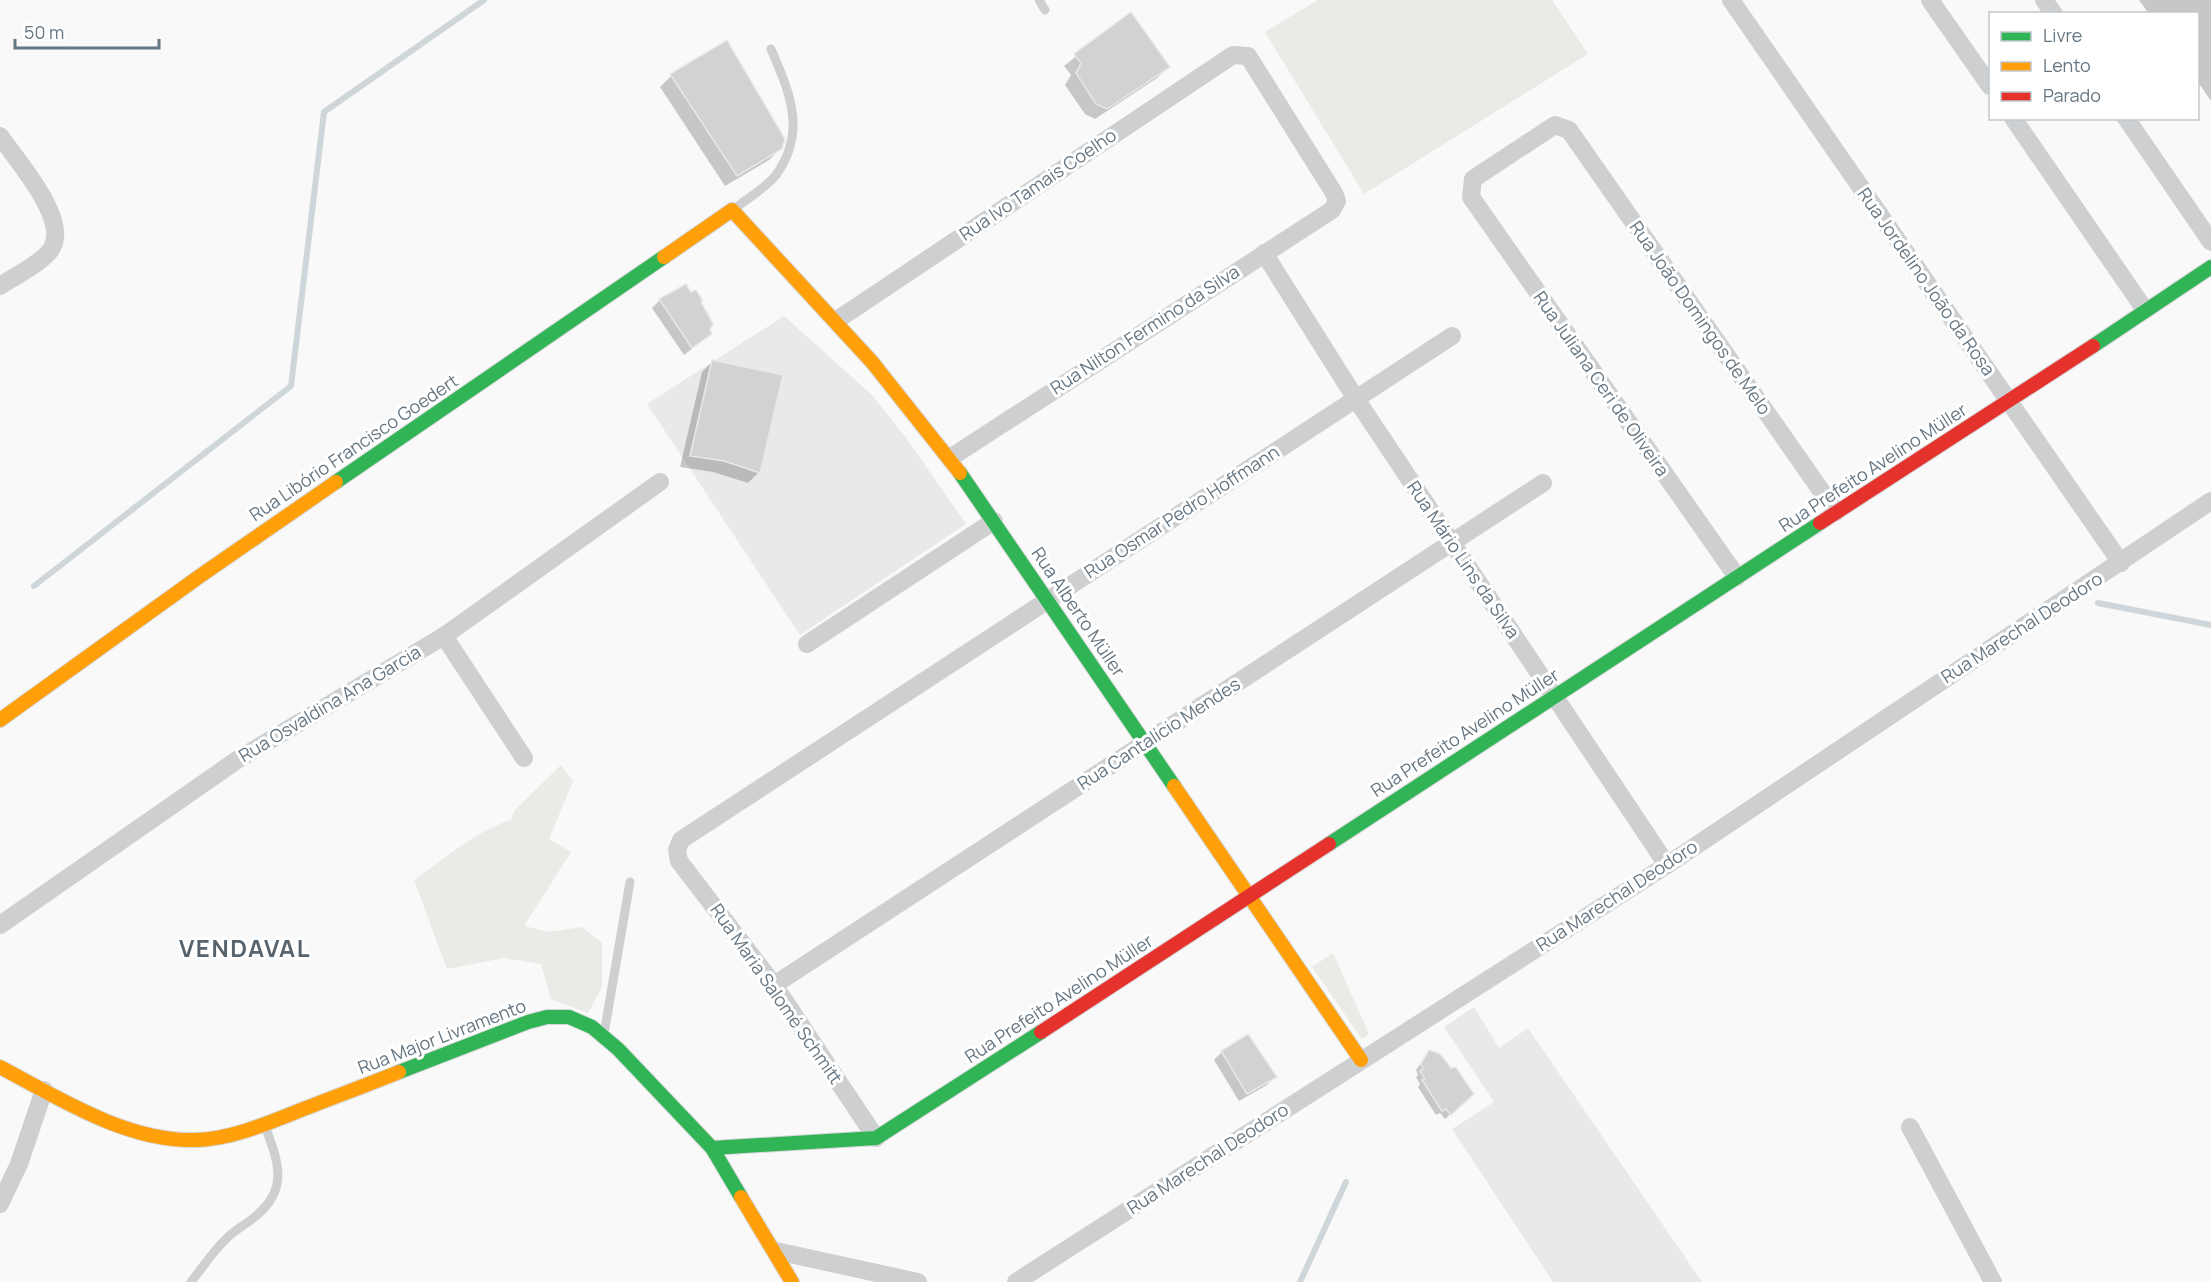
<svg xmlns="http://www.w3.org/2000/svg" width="2211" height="1282" font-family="Manrope,sans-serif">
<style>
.built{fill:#e8e9e9}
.green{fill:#e8ebe6}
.shadow{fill:#0003}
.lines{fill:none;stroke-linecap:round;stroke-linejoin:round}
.stream{stroke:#ced6d9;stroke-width:6}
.building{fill:#d0d2d3;stroke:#e8e8e8;stroke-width:1.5}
.fast-casing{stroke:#d5d6d7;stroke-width:16}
.slow-casing{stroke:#d5d6d7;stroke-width:16}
.jam-casing{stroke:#d5d6d7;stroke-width:16}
.lane{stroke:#cecfd0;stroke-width:9}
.street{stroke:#cecfd0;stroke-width:18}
.fast{stroke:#30b455;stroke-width:14}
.slow{stroke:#ff9f0a;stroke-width:14}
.jam{stroke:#e5322d;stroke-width:14}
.labels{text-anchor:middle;stroke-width:6;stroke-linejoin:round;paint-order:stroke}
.street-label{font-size:18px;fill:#657683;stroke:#fff}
.district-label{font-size:24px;font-weight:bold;letter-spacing:1.5px;fill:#57646e;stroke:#fff}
</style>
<rect width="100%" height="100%" fill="#f9f9f9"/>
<g class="built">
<polygon points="784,316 872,395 907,439 966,524 800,635 647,404"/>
<polygon points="1474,1007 1499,1048 1528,1028 1702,1282 1553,1282 1452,1129 1494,1102 1444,1027"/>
</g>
<g class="green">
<polygon points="1318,0 1552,0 1588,54 1364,194 1265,32"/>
<path d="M561,765L573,781L549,839L571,852L524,926L549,932L582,927L602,943V987L588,1013L551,999L541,964L504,958L447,969L414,880C444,859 476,831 511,820L514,811Z"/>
<polygon points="1333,953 1369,1034 1362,1039 1312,967"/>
</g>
<g class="shadow">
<polygon points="2139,0 2211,0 2211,101 2198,82 2198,14 2149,14"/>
<polygon points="1130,14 1168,67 1157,78 1095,119 1085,114 1065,85 1071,75 1064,66"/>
<polygon points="726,42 780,149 769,160 725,186 660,87 671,76"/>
<polygon points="685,286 690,293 695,292 709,315 708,329 711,334 684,355 652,308 660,300"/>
<polygon points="713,361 759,472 748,483 713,472 680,467 702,372"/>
<polygon points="1429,1051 1467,1099 1445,1119 1440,1113 1436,1115 1418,1087 1420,1084 1416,1077 1418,1075 1416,1070"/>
<polygon points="1222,1052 1275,1077 1267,1085 1239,1101 1214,1060"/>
</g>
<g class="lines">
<g class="stream">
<polyline points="34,586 291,386 324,112 484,0"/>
<polyline points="2098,603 2211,625"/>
<polyline points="1300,1282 1346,1182"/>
</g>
</g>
<g class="building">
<polygon points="1131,12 1170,67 1107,109 1096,104 1076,73 1081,63 1074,54"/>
<polygon points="727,40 785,139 782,149 737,176 670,74"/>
<polygon points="686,284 691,292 696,290 703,301 701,302 713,324 710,329 712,334 692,348 659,299"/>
<polygon points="712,360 783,375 760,473 724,461 690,456"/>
<polygon points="1248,1034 1277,1077 1247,1094 1221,1051"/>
<polygon points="1429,1050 1440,1054 1451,1068 1456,1067 1474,1094 1451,1115 1446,1109 1442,1111 1422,1080 1425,1079 1420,1071 1423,1069 1421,1064"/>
</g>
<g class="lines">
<defs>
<g id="fast">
<polyline points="2093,346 2211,267"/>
<polyline points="960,473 1174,786"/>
<polyline points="336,482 664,257"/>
<polyline points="1329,844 1820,523"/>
<polyline points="399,1072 528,1022 547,1017 569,1017 592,1027 618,1049 712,1148 741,1197"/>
<polyline points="712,1148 876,1138 1041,1032"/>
</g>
<g id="slow">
<polyline points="664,257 732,210 872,362 960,473"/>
<polyline points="0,720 200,576 336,482"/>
<polyline points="1174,786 1361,1060"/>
<path d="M0,1067C58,1098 127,1142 196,1140C232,1139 268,1123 301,1110C334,1097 367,1085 399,1072"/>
<polyline points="741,1197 792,1282"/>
</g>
<g id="jam">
<polyline points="1820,523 2093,346"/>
<polyline points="1041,1032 1329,844"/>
</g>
</defs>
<use href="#fast" class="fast-casing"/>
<use href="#slow" class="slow-casing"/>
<use href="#jam" class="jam-casing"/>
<g class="lane">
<polyline points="1039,0 1045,10"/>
<path d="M733,210C746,199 766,188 776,175C807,132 790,93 771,49"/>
<polyline points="604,1034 630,882"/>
<path d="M191,1282C203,1267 213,1251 227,1238C236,1229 247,1224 257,1215C289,1188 278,1161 265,1126"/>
</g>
<g class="street">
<polyline points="1731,0 2121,563"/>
<polyline points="1930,0 1990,86"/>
<polyline points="2044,0 2054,14"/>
<polyline points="2013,118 2145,310"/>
<polyline points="2126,118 2211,242"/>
<path d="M0,136C17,161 74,224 49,252C38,265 15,276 0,286"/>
<polyline points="1264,253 1356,399 1667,865"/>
<polyline points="837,320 1233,55 1248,56 1334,193 1337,201 1332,210 950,458"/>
<polyline points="1737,577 1471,197 1473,179 1555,125 1569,130 1836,512"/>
<polyline points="444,636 524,758"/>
<polyline points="807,644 994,521"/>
<polyline points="0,925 237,760 444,636 660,482"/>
<polyline points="774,985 1543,483"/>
<polyline points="1910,1127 1993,1282"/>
<polyline points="876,1138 774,985 679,861 677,850 681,840 1452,336"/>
<polyline points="0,1204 19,1164 44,1090"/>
<polyline points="776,1251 918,1282"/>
<polyline points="1016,1282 1667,865 2211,501"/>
</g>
<use href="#fast" class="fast"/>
<use href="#slow" class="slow"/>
<use href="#jam" class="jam"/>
</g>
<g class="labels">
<g class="street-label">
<text transform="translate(1038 185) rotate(-34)" y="6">Rua Ivo Tamais Coelho</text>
<text transform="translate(1926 282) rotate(55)" y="6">Rua Jordelino João da Rosa</text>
<text transform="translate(1700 318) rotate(55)" y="6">Rua João Domingos de Melo</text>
<text transform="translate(1145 330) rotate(-33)" y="6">Rua Nilton Fermino da Silva</text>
<text transform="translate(1601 384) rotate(55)" y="6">Rua Juliana Ceri de Oliveira</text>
<text transform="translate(354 448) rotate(-34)" y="6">Rua Libório Francisco Goedert</text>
<text transform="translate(1873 468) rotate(-33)" y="6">Rua Prefeito Avelino Müller</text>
<text transform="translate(1182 512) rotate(-33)" y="6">Rua Osmar Pedro Hoffmann</text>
<text transform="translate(1463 560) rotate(56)" y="6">Rua Mário Lins da Silva</text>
<text transform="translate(1078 612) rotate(56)" y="6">Rua Alberto Müller</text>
<text transform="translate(2022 628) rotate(-33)" y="6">Rua Marechal Deodoro</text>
<text transform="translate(330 704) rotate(-31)" y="6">Rua Osvaldina Ana Garcia</text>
<text transform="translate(1465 733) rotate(-33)" y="6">Rua Prefeito Avelino Müller</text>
<text transform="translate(1159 734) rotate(-33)" y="6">Rua Cantalício Mendes</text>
<text transform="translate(1617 896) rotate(-33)" y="6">Rua Marechal Deodoro</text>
<text transform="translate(776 994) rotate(55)" y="6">Rua Maria Salomé Schmitt</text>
<text transform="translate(1059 999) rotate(-33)" y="6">Rua Prefeito Avelino Müller</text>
<text transform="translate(442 1037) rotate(-21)" y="6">Rua Major Livramento</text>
<text transform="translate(1208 1159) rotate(-33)" y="6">Rua Marechal Deodoro</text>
</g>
<g class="district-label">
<text x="245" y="957">VENDAVAL</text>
</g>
</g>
<rect x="1989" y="12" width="210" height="108" fill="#ffffff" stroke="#c1c8cd" stroke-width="1.5"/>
<rect x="2001" y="32" width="30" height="9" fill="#30b455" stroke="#c1c8cd" stroke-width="1.5"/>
<text x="2043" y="42" font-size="18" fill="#657683">Livre</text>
<rect x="2001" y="62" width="30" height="9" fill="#ff9f0a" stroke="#c1c8cd" stroke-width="1.5"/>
<text x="2043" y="72" font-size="18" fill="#657683">Lento</text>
<rect x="2001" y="92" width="30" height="9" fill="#e5322d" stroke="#c1c8cd" stroke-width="1.5"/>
<text x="2043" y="102" font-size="18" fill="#657683">Parado</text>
<path d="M15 39v9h144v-9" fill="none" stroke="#657683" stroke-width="3"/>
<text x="24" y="39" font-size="18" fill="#657683" stroke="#ffffff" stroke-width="4.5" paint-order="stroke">50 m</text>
</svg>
